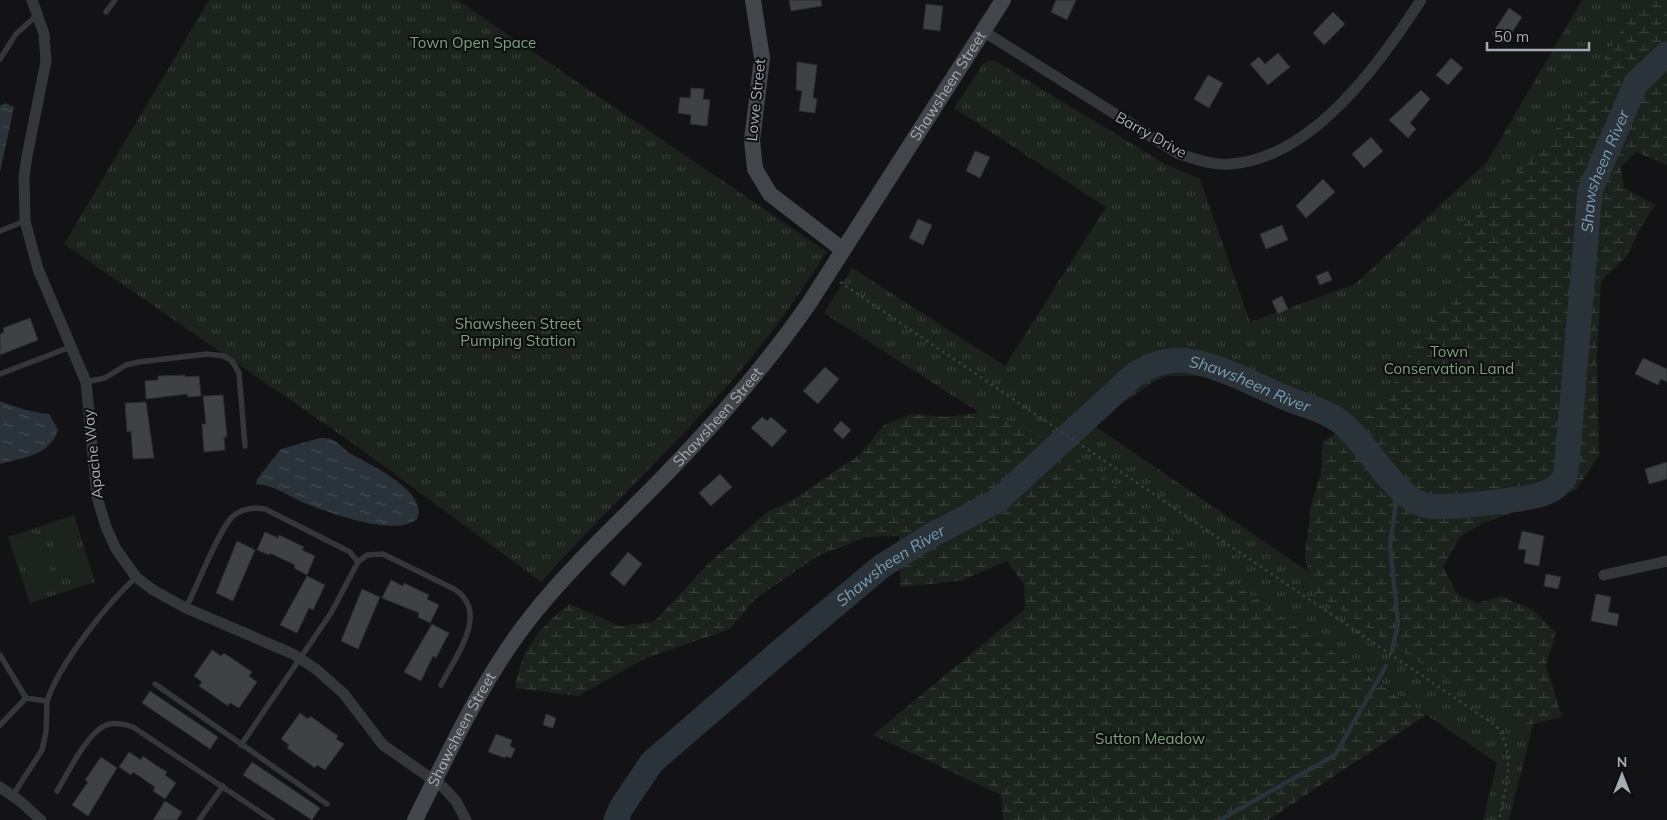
<svg xmlns="http://www.w3.org/2000/svg" width="1667" height="820" font-family="Mulish,sans-serif">
<style>
.grass{fill:url(#grass-tufts)}
.wetland{fill:url(#wetland-marsh)}
.pitch{fill:#1b231c}
.water{fill:url(#water-ripples)}
.lines{fill:none;stroke-linecap:round;stroke-linejoin:round}
.stream{stroke:#2a3339;stroke-width:4.5}
.river{stroke:#2a3339;stroke-width:25}
.building{fill:#3f4145;stroke:#2d2d31}
.path{stroke:#3a3d41;stroke-width:2.5;stroke-dasharray:2.5 4;stroke-linecap:butt}
.lane{stroke:#34363a;stroke-width:5.5}
.street{stroke:#34363a;stroke-width:11}
.secondary{stroke:#42454a;stroke-width:16}
.labels{text-anchor:middle;stroke-width:4;stroke-linejoin:round;paint-order:stroke}
.park-label{font-size:15px;fill:#7ca17c;stroke:#0e0e10}
.street-label{font-size:15px;fill:#a5abb5;stroke:#0e0e10}
.water-label{font-size:16px;font-style:italic;fill:#7b9cb1;stroke:#0e0e10}
</style>
<defs>
<pattern id="grass-tufts" width="24" height="20" patternUnits="userSpaceOnUse" patternTransform="scale(1.25)"><rect width="24" height="20" fill="#1b231c"/><path d="M3 7l-1-3M5 7V3M7 7l1-3M15 17l-1-3M17 17v-4M19 17l1-3" fill="none" stroke="#39403b"/></pattern>
<pattern id="wetland-marsh" width="20" height="14" patternUnits="userSpaceOnUse" patternTransform="scale(1.25)"><rect width="20" height="14" fill="#1b231c"/><path d="M1 5h8M5 5V1M11 12h8M15 12V8" fill="none" stroke="#39403b"/></pattern>
<pattern id="water-ripples" width="26" height="14" patternUnits="userSpaceOnUse" patternTransform="scale(1.25)"><rect width="26" height="14" fill="#2a3339"/><path d="M2 4q2-2 4 0t4 0M15 11q2-2 4 0t4 0" fill="none" stroke="#464e53"/></pattern>
</defs>
<rect width="100%" height="100%" fill="#131315"/>
<g class="grass">
<path d="M209,0H457L827,252C807,281 788,311 766,339C699,426 614,500 541,582L354,444L64,244Z"/>
<polygon points="1582,0 1667,0 1358,440 1328,411 1251,387 1232,376 1167,376 1155,381 1092,424 1533,725 1509,820 1483,820 1497,763 1050,458 824,313 852,268 1005,366 1106,207 954,108 983,64 989,60 997,62 1167,165 1200,179 1250,322 1355,284 1487,162"/>
<polygon points="74,515 95,582 30,603 8,537"/>
</g>
<g class="wetland">
<polygon points="1646,0 1667,0 1667,165 1636,152 1621,167 1624,188 1656,205 1643,223 1626,257 1601,281 1597,357 1599,456 1576,490 1483,523 1460,537 1443,567 1458,595 1478,603 1501,596 1533,610 1556,633 1546,666 1562,717 1523,726 1390,644 1312,590 1305,556 1311,505 1321,474 1323,441 1369,415 1394,383 1407,356 1442,306 1462,284 1457,243 1462,221 1493,201 1508,177 1523,169 1584,95 1628,17"/>
<path d="M988,411L1041,436L1079,460L1111,482L1185,550L1426,715L1268,820H1003L1001,795L873,735L1025,609L1024,585L1007,561L960,581L900,587L899,536L866,537L816,557L755,599L730,629L646,658L578,696L515,688C521,650 539,627 570,604L619,626L654,622L709,563L767,512L791,501L859,455L884,425L912,414L946,417Z"/>
</g>
<g class="pitch">
<polygon points="71,526 86,572 64,578 50,532"/>
<polygon points="38,536 53,582 32,589 17,543"/>
</g>
<g class="water">
<polygon points="5,103 14,107 0,172 0,106"/>
<path d="M0,401C15,407 34,413 49,414L58,430C49,457 23,457 0,464Z"/>
<path d="M320,438C341,438 339,448 353,455C371,465 429,492 417,519C394,538 327,512 302,502C287,495 273,485 256,484L257,479L281,449Z"/>
</g>
<g class="lines">
<g class="stream">
<polyline points="1392,651 1398,623 1390,545 1398,489"/>
<polyline points="1220,820 1335,755 1386,666"/>
</g>
<path class="river" id="s1" d="M616,820L621,808L652,762L783,649L882,566L932,535L997,501L1134,375C1152,363 1172,357 1195,362C1224,368 1258,386 1286,398C1302,405 1321,409 1335,418C1365,437 1392,496 1424,505C1445,510 1496,502 1519,499C1537,496 1558,493 1566,474L1590,191L1636,83L1667,54"/>
</g>
<g class="building">
<polygon points="789,0 821,0 822,6 791,11"/>
<polygon points="1056,0 1076,0 1067,20 1051,12"/>
<polygon points="926,4 943,6 940,31 923,29"/>
<polygon points="1509,8 1522,17 1505,43 1492,34"/>
<polygon points="1333,12 1345,24 1324,45 1313,33"/>
<polygon points="1278,53 1290,67 1268,85 1250,64 1259,57 1265,64"/>
<polygon points="1451,58 1463,68 1448,85 1436,75"/>
<polygon points="797,62 817,65 813,98 817,99 815,113 799,111 802,91 796,90"/>
<polygon points="1208,75 1223,83 1209,108 1194,99"/>
<polygon points="691,88 704,89 703,99 710,100 707,126 690,124 691,115 678,113 680,97 690,98"/>
<polygon points="1421,90 1430,99 1410,123 1416,129 1408,138 1389,120"/>
<polygon points="1371,137 1383,151 1364,168 1352,154"/>
<polygon points="975,151 990,157 980,178 966,171"/>
<polygon points="1323,179 1335,192 1306,218 1296,206"/>
<polygon points="918,219 932,225 923,245 909,238"/>
<polygon points="1282,225 1288,240 1266,249 1260,234"/>
<polygon points="1328,271 1332,280 1320,285 1316,276"/>
<polygon points="1282,296 1288,309 1278,314 1272,301"/>
<polygon points="30,318 38,340 0,355 0,334 4,332 3,328"/>
<polygon points="1643,358 1667,369 1667,382 1661,379 1658,385 1635,374"/>
<polygon points="825,367 839,379 818,404 803,391"/>
<polygon points="185,375 185,377 199,376 201,396 188,397 187,394 146,399 145,381 158,380 158,376"/>
<polygon points="223,395 227,437 224,437 225,450 204,452 202,424 206,424 203,396"/>
<polygon points="146,402 154,458 133,459 131,431 127,432 125,403"/>
<polygon points="762,417 767,421 771,417 787,431 772,447 751,428"/>
<polygon points="841,421 851,430 843,439 833,430"/>
<polygon points="1667,462 1667,479 1649,484 1645,469"/>
<polygon points="720,474 732,487 711,506 699,493"/>
<polygon points="1522,531 1544,536 1539,566 1524,563 1526,550 1518,549"/>
<polygon points="265,532 278,538 279,535 304,547 302,550 315,556 307,575 294,568 295,565 270,553 269,555 257,550"/>
<polygon points="237,541 255,550 233,601 216,593"/>
<polygon points="628,552 642,564 624,586 610,574"/>
<polygon points="1546,574 1561,577 1558,589 1544,586"/>
<polygon points="307,576 325,585 313,610 309,608 297,633 280,625"/>
<polygon points="391,580 403,586 404,583 429,595 427,599 439,605 430,623 418,617 419,613 382,598"/>
<polygon points="362,589 380,597 358,649 341,641"/>
<polygon points="1596,594 1611,597 1608,612 1619,614 1617,626 1591,621"/>
<polygon points="432,624 449,633 436,658 433,656 421,681 404,672"/>
<polygon points="212,650 221,656 224,653 252,672 249,676 257,682 239,708 230,703 228,706 199,686 202,682 194,676"/>
<polygon points="150,691 218,737 210,749 142,703"/>
<polygon points="300,713 308,719 310,716 338,736 336,739 344,744 325,770 317,765 315,768 287,748 289,745 281,739"/>
<polygon points="546,714 556,718 553,728 543,725"/>
<polygon points="496,734 512,740 510,746 515,749 511,758 506,756 505,758 488,752"/>
<polygon points="129,752 141,760 143,756 157,766 167,772 165,775 176,783 165,799 153,791 155,787 133,772 131,775 119,767"/>
<polygon points="101,757 117,768 88,816 72,805 88,782 85,780"/>
<polygon points="252,762 320,808 312,820 243,775"/>
<polygon points="165,801 182,812 177,820 153,820"/>
</g>
<g class="lines">
<path class="path" d="M840,282L1495,725C1518,751 1505,789 1499,820"/>
<g class="lane">
<polyline points="106,12 115,0"/>
<polyline points="0,59 16,34 37,15"/>
<polyline points="0,231 25,221"/>
<polyline points="0,374 73,346"/>
<polyline points="86,382 105,378 126,365 139,362 207,354 224,356 232,361 239,373 245,446"/>
<path d="M186,608C196,588 219,530 232,517C241,509 253,507 265,509L350,552L358,562L367,555L383,554L454,589C491,612 455,657 441,685"/>
<polyline points="0,655 26,698"/>
<polyline points="155,684 327,804"/>
<path d="M26,698L47,701C60,663 106,605 136,577"/>
<polyline points="0,725 26,698"/>
<polyline points="241,745 331,613 358,562"/>
<path d="M57,791C68,773 87,733 106,725C114,722 124,724 133,727L272,820"/>
<polyline points="13,795 42,750 46,732 47,701"/>
<polyline points="199,820 223,786"/>
</g>
<g class="street">
<polyline points="32,0 44,34 46,61 27,156 24,177 25,221 38,269 86,382 97,497 106,527 116,549 136,577 153,590 186,608 293,654 316,669 344,694 383,745 442,786 456,801 466,820"/>
<path d="M983,31L1179,154C1196,159 1213,166 1231,164C1313,158 1380,63 1421,0"/>
<polyline points="1604,575 1667,561"/>
<polyline points="0,787 21,802 41,820"/>
</g>
<g class="secondary">
<polyline points="753,0 762,58 752,140 755,169 770,194 843,250"/>
<path id="s2" d="M415,820C450,750 484,675 534,613C575,562 624,518 669,471C721,417 768,363 810,302L1003,0"/>
</g>
</g>
<g class="labels">
<g class="park-label">
<text x="473" y="48">Town Open Space</text>
<text x="518" y="329">Shawsheen Street<tspan x="518" dy="17">Pumping Station</tspan></text>
<text x="1449" y="357">Town<tspan x="1449" dy="17">Conservation Land</tspan></text>
<text x="1150" y="744">Sutton Meadow</text>
</g>
<g class="street-label">
<text dy="5" stroke="none"><textPath href="#s2" startOffset="912">Shawsheen Street</textPath></text>
<text transform="translate(756 100) rotate(-84)" y="5">Lowe Street</text>
<text transform="translate(1151 135) rotate(29)" y="5">Barry Drive</text>
<text dy="5" stroke="none"><textPath href="#s2" startOffset="508">Shawsheen Street</textPath></text>
<text transform="translate(93 454) rotate(-96)" y="5">Apache Way</text>
<text dy="5" stroke="none"><textPath href="#s2" startOffset="102">Shawsheen Street</textPath></text>
</g>
<g class="water-label">
<text dy="6" stroke="none"><textPath href="#s1" startOffset="1488">Shawsheen River</textPath></text>
<text dy="6" stroke="none"><textPath href="#s1" startOffset="812">Shawsheen River</textPath></text>
<text dy="6" stroke="none"><textPath href="#s1" startOffset="378">Shawsheen River</textPath></text>
</g>
</g>
<g transform="translate(1622 775)" stroke="#0e0e10" stroke-width="4" paint-order="stroke">
<path d="M0-4L9 19L0 12L-9 19Z" fill="#a5abb5"/>
<text y="-8" font-size="14" font-weight="bold" text-anchor="middle" fill="#a5abb5">N</text>
</g>
<path d="M1487 42v8h102v-8" fill="none" stroke="#a5abb5" stroke-width="2.5"/>
<text x="1494" y="42" font-size="15" fill="#a5abb5" stroke="#0e0e10" stroke-width="4" paint-order="stroke">50 m</text>
</svg>
